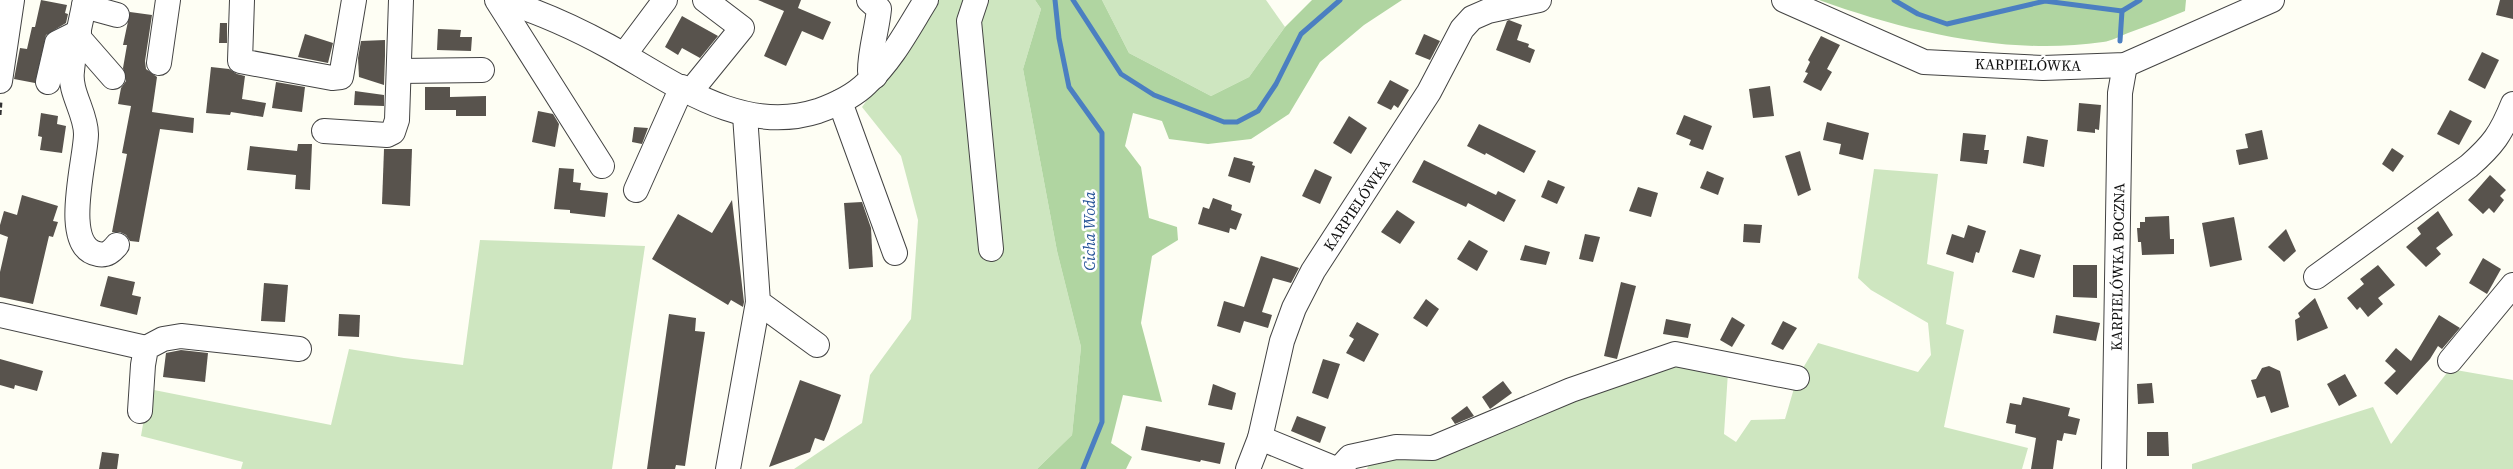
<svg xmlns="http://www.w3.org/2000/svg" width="2513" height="469" font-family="'Source Serif 4',serif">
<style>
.green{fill:#cee6c0}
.forest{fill:#b0d5a1}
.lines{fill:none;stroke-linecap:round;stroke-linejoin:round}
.stream{stroke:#4b7fc1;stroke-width:5}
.building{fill:#58534d}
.minor-casing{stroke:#434343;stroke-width:26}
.path{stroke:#323232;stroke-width:3;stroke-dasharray:5 2.5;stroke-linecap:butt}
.minor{stroke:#fff;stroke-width:24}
.labels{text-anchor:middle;stroke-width:5;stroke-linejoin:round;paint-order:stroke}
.street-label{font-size:15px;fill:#101010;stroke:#fff}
.water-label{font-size:16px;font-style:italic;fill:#245297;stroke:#fff}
</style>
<rect width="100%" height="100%" fill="#fefef4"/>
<g class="green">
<polygon points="939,0 1035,0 1041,9 1023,69 1057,251 1081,347 1072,435 1037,469 794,469 862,423 870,375 911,319 918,220 901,156 862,107"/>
<polygon points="1102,0 1266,0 1285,27 1249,77 1211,96 1129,53"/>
<polygon points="1874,169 1938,174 1927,264 1954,272 1946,324 1964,330 1944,427 2028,448 2022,469 1367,469 1371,460 1679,359 1728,372 1724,434 1736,442 1751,420 1785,419 1797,378 1818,343 1918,372 1931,355 1928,323 1871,290 1858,278"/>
<polygon points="480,240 645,246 612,469 241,469 243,462 141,436 149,389 331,425 349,349 404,358 463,365"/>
<polygon points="2450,369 2513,380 2513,469 2192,469 2192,464 2373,407 2391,444"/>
</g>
<g class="forest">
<polygon points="1035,0 1102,0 1129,53 1211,96 1249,77 1285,27 1312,0 1402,0 1364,25 1320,62 1289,114 1251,139 1208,144 1169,139 1162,121 1133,113 1125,146 1141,167 1149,218 1177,227 1178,240 1152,256 1141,323 1162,402 1123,395 1111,443 1132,457 1126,469 1037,469 1072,435 1081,347 1057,251 1023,69 1041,9"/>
<path d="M1819,0H2186L2185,11C2166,19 2147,26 2128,33C2120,36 2112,41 2103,42C2008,56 1908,32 1819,0Z"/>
</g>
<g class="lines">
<g class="stream">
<polyline points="1055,0 1059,38 1069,87 1102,133 1102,422 1083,469"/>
<polyline points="1073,0 1121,74 1154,95 1224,122 1237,122 1258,111 1276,84 1301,34 1340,0"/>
<polyline points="1894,0 1918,14 1947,24 2045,1 2122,11 2140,0"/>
<polyline points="2120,41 2122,11"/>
</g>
</g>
<g class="building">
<polygon points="41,0 67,5 65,13 68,14 66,23 46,35 35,83 14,79 20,48 27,49 32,27 35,27"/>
<polygon points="758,0 801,0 798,8 831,22 823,40 802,31 786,66 764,56 784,11"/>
<polygon points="2500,0 2513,0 2513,19 2496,15"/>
<polygon points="130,12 152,15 145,61 146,69 157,77 152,112 194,118 193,133 160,129 139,242 130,241 126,235 120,232 112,232 127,154 122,153 131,106 118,104 121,88 126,81 123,68 127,45 123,45"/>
<polygon points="682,16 718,36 700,58 682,48 678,55 665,47"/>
<polygon points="1509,20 1522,25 1517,40 1529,44 1528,47 1535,50 1530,63 1496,50 1507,21"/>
<polygon points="220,23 227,23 227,43 219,43"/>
<polygon points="438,29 461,30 460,37 472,37 471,51 437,50"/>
<polygon points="305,34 333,43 328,63 298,57"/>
<polygon points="1424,34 1440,41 1430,60 1415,54"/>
<polygon points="1821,36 1840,45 1827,69 1832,72 1821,91 1803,82 1808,73 1805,72 1810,62 1808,60"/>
<polygon points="385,40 385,56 384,85 359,77 358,58 361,41"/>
<polygon points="2482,52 2499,60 2485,89 2468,80"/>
<polygon points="211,67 229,69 237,74 245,76 242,99 266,103 263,117 231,112 230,115 206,113"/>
<polygon points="1390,80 1409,90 1398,108 1394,105 1391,110 1377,103"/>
<polygon points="276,82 305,87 302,112 272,108"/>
<polygon points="1770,86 1774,116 1753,118 1749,89"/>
<polygon points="425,87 450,87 450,97 486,96 486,116 456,116 456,110 425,110"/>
<polygon points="355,91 384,95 384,106 354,105"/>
<polygon points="2079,103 2101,105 2099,130 2095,129 2095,133 2077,131"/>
<polygon points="2450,110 2472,121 2459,145 2437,134"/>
<polygon points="538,111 553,114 559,124 555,147 532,142"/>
<polygon points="41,113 58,116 57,124 66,126 62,153 40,150 42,137 38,136"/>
<polygon points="1684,115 1712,126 1703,150 1689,145 1691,140 1676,134"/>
<polygon points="1349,116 1367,128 1351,154 1333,143"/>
<polygon points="1827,122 1869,133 1863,160 1839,154 1841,144 1823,140"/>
<polygon points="1479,124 1536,151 1524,173 1486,153 1485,155 1467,146"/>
<polygon points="634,127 648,128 642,144 632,142"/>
<polygon points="2262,130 2268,159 2239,165 2236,150 2248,148 2245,134"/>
<polygon points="1963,133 1986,135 1984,150 1989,150 1987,164 1960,161"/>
<polygon points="2027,136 2048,140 2044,167 2023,163"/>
<polygon points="298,144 312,144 310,190 295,189 296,175 247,170 250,146 297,151"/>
<polygon points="2392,148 2404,156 2393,172 2382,164"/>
<polygon points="384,149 412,149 410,206 382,204"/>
<polygon points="1800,151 1811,190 1798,196 1785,156"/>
<polygon points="1234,157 1253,162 1252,165 1255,166 1250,183 1228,176"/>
<polygon points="1424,160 1496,195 1498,191 1516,200 1504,222 1468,203 1466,207 1412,182"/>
<polygon points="559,168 574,169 573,182 581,183 580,190 608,193 605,217 570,213 570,210 554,209"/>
<polygon points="1315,169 1332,177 1320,204 1302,196"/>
<polygon points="1707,171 1724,178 1718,195 1700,188"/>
<polygon points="2490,175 2506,190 2500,196 2504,200 2494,213 2489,208 2483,214 2468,200"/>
<polygon points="1548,180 1565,187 1557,204 1541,197"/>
<polygon points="1638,187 1658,193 1651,217 1629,211"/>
<polygon points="22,195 58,206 53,221 58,222 53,237 49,236 33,304 0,297 0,272 8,237 0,234 0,225 4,211 17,215"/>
<polygon points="1213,198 1232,205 1231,210 1242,214 1236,230 1230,228 1229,233 1198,224 1203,207 1209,209"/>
<polygon points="732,200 744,302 743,307 731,300 728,305 652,259 678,214 712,233"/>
<polygon points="862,202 871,228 873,267 849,269 844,203"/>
<polygon points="1397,210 1415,222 1400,244 1381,232"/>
<polygon points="2438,211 2453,235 2436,248 2441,254 2426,267 2406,247 2421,234 2417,228"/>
<polygon points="2169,216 2170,239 2174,239 2174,254 2142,255 2141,242 2138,242 2137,228 2140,228 2140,222 2145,222 2145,217"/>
<polygon points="2234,217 2242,260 2210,267 2202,223"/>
<polygon points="1744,224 1762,225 1760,243 1743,242"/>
<polygon points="1968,225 1986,231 1979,253 1976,252 1973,263 1946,254 1952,234 1964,238"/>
<polygon points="2286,229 2296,251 2284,262 2268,247"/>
<polygon points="1585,234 1600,237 1593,262 1579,259"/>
<polygon points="1469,240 1488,251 1477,271 1457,259"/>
<polygon points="1525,245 1550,252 1546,265 1520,260"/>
<polygon points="2020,249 2041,255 2034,278 2012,272"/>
<polygon points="1261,256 1299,268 1291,283 1273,278 1262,312 1272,315 1268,328 1244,321 1240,333 1217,326 1224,301 1244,307"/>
<polygon points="2483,258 2501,269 2487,294 2469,283"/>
<polygon points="2073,265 2097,265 2097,298 2073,297"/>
<polygon points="2378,265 2395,285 2378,298 2383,304 2368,317 2360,307 2357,310 2347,298 2364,284 2360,279"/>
<polygon points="108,276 135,282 132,295 141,297 137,315 100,306"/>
<polygon points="1621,282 1636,286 1617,359 1604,356"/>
<polygon points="264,283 288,285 285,322 261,321"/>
<polygon points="2315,298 2328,328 2297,341 2295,320 2300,317 2298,313"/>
<polygon points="1426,299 1439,309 1427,327 1413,318"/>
<polygon points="339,314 360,315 359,337 338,336"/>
<polygon points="669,314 696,318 695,331 705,332 685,466 676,465 675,469 647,469"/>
<polygon points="2056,315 2100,323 2096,341 2053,333"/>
<polygon points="2439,315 2460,328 2442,349 2438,346 2430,359 2397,395 2384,383 2396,371 2385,361 2396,348 2411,361"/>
<polygon points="1732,317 1745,325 1732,347 1720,340"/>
<polygon points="1666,319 1691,324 1688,338 1663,334"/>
<polygon points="1783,321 1797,328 1783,350 1771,344"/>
<polygon points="1357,322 1379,334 1364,362 1346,353 1354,339 1349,336"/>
<polygon points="181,350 208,353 205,382 163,377 166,353"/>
<polygon points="0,359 43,371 37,391 15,385 14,389 0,385"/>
<polygon points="1323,359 1340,364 1328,399 1312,393"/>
<polygon points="2269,366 2280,371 2289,407 2271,413 2265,396 2257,398 2251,380 2256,379 2262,368"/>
<polygon points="2345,374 2357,396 2339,406 2327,384"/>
<polygon points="800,380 841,395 829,429 824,441 815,438 810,452 769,467"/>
<polygon points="1503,381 1512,393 1490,409 1482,397"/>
<polygon points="2152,383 2154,403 2138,404 2137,384"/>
<polygon points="1213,384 1236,393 1232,410 1208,405"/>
<polygon points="2023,397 2070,408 2068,416 2080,419 2076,435 2064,433 2062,441 2057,440 2053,469 2031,469 2036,438 2015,433 2016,425 2006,423 2010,403 2021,405"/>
<polygon points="1467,406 1474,416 1455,424 1451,418"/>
<polygon points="1297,416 1326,427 1320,443 1291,431"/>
<polygon points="1146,426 1225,443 1220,464 1201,460 1200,462 1141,450"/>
<polygon points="2147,432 2168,432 2169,456 2147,456"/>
<polygon points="102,452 119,454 117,469 99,469"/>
</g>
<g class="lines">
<defs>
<g id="minor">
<path d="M85,0C81,23 74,47 72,71C69,92 86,113 86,134C86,160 60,247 98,254C107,256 112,251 117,245"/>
<polyline points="242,0 240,61 332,78 341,77 354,0"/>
<polyline points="497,0 602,166"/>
<path d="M500,0C538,11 573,27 608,46C672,81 740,136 818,111C835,105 854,96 867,83C892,60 908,29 926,0"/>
<path d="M869,0L879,9C877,30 870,50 870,71L875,76"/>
<polyline points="976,0 969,21 991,249"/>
<polyline points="1784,0 1924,62 2043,68 2125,65 2272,0"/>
<polyline points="84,6 117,15"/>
<polyline points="78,37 113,77"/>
<polyline points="624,55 665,0"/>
<polyline points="159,63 168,0"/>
<polyline points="399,71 482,70"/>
<polyline points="0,81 12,0"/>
<polyline points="48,82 57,43 79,32"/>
<polyline points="690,92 742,28 705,0"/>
<polyline points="840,102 895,253"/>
<polyline points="745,115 758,302 817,345"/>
<polyline points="324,131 387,135 393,132 397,120 401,0"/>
<polyline points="636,190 682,87"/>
<path d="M2316,277L2469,166C2493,145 2501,134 2513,104"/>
<polyline points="0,315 146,348"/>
<polyline points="2450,361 2513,285"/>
<polyline points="140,411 143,365 146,348 163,339 181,336 299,349"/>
<polyline points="1260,438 1336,469"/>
<polyline points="728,469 758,302"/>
<polyline points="1248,469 1260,438 1282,341 1294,308 1313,271 1429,92 1462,29 1472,18 1488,11 1539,0"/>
<polyline points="1339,469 1350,457 1396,447 1433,448 1571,390 1675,354 1797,378"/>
<polyline points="2114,469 2120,93 2125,65"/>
</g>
</defs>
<use href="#minor" class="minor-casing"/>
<polyline class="path" points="0,115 1,101"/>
<use href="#minor" class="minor"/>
</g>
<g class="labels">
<g class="street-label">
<text transform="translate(2028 65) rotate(1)" y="5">KARPIELÓWKA</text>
<text transform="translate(1357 205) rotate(-56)" y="5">KARPIELÓWKA</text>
<text transform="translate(2118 267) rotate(-89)" y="5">KARPIELÓWKA BOCZNA</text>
</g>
<g class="water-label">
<text transform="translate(1089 231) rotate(-90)" y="6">Cicha Woda</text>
</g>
</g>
</svg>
